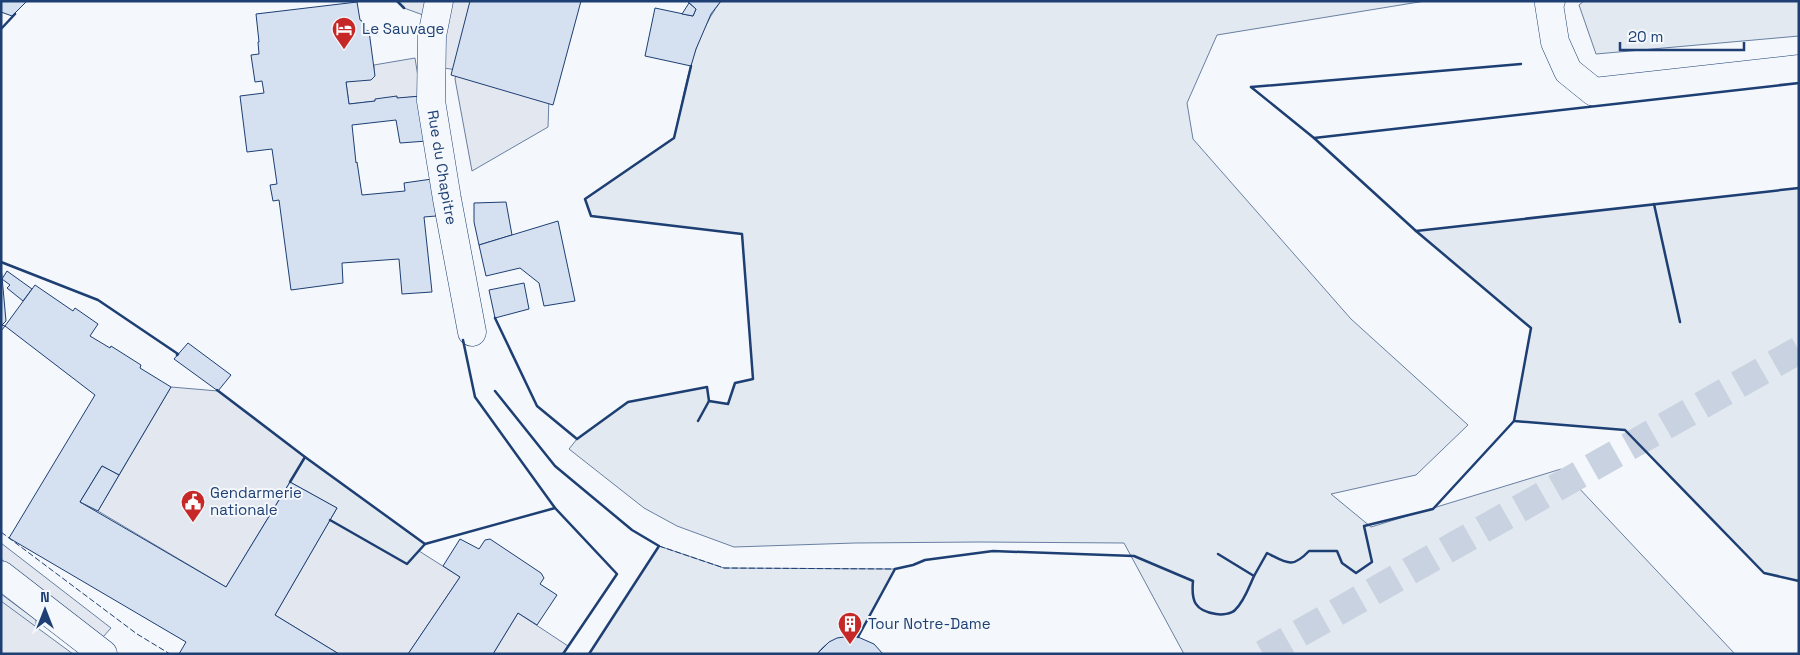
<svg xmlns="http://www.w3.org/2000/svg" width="1800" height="655" font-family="'Space Grotesk',sans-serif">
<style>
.green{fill:#e3e9f0;stroke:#687fa3}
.parking{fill:#e3e8f0;stroke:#687fa3}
.building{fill:#d5e0f0;stroke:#1d3f73}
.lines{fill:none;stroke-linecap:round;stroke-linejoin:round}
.major-tunnel{stroke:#c9d2e0;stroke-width:28;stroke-dasharray:28 14;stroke-linecap:butt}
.minor-casing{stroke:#1d3f73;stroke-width:29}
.major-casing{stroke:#1d3f73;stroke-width:29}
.minor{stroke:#f4f7fb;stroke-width:28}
.major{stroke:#f4f7fb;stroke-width:28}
.fence{stroke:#1d3f73;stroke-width:1;stroke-dasharray:6 2.5;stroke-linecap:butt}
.wall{stroke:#1d3f73;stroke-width:2.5}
.labels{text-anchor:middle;stroke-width:4;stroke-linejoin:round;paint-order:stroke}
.poi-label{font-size:15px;fill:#1d3f73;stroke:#f4f7fb;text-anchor:start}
.street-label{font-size:15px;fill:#1d3f73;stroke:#f4f7fb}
</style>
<rect width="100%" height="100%" fill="#f4f7fb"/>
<g class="green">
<path d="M721,1H1425L1217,35L1187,103L1193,139L1351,319L1468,425L1416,475L1331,494L1371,527L1561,469L1735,654H1184L1124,543L979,542L855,543L734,547L677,526L644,508L569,449L577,439L628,402L707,387L709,401L728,404L735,383L753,379L742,234L591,216L585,199L674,138C685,92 691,40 721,1Z"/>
<polygon points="1584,1 1799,1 1799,36 1596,54 1579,5"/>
<polygon points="1799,188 1799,581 1764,573 1625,430 1514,421 1531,328 1416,231"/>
<polygon points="305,457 425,544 407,564 330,520 337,508 290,482"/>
<path d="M659,546L724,568L895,569L858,637C842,635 827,640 817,654H589Z"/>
<polygon points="1,594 36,620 36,626 28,624 1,607"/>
</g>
<g class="parking">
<polygon points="398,1 426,1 423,15 404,8"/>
<polygon points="453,1 536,1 549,97 548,127 472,171 455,79 457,70 437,67"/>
<polygon points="415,58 421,96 349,104 346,82 374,77 374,65"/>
<polygon points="171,387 218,391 305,457 226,587 98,511"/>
<polygon points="330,520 407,564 419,551 460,577 408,654 339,654 275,615"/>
<polygon points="1,543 111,628 103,637 1,559"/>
<polygon points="1,601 73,654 1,654"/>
<polygon points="518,613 568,646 563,654 493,654"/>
</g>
<g class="building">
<polygon points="1,1 27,1 12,16 1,12"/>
<polygon points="470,1 581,1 553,105 451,75"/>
<polygon points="687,1 721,1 711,14 696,49 691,66 645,56 655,8 693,16 696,9"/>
<polygon points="357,2 360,20 362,21 363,29 369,31 375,76 371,80 346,82 349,104 375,101 375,99 397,96 397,98 421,96 427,141 400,143 396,120 352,125 356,163 357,162 362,195 405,191 404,183 432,179 436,216 424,217 432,292 402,294 399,259 342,263 343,283 291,290 279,200 273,201 270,185 277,184 272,149 247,152 240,96 264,93 262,81 255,82 251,55 259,54 258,42 259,42 256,14"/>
<polygon points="689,3 696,9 693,16 682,14"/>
<polygon points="506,202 512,235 479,245 474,222 474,203"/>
<polygon points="558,221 575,301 544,306 539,283 520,268 486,276 479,245"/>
<polygon points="1,266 6,321 2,325 5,326 1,331"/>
<polygon points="7,271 32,289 23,301 7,288 10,285 2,279"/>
<polygon points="524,283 529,309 495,318 489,290"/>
<polygon points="35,285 73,311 75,308 98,324 90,336 110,348 111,346 141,365 140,368 171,387 119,475 102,466 80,502 226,587 290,482 337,508 275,615 339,654 179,654 186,642 9,538 95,395 5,326"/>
<polygon points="188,343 231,375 218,391 174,359"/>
<polygon points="102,466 119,475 98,511 80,502"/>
<polygon points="460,539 479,549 485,540 490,539 541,573 544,578 540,584 557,595 537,625 518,613 493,654 408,654 460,577 443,566"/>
<polygon points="851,636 858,637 874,644 883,654 817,654 829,642 837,638"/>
</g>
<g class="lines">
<polyline class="major-tunnel" points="1263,654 1799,350"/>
<defs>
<g id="minor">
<path id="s1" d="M439,1L432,36L431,101L447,199L472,332"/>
<polyline points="1551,1 1549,4 1555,42 1568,71 1594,92 1799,69"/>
</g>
<polyline id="major" points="1,575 103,654"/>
</defs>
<use href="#minor" class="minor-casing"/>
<use href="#major" class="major-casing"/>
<use href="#minor" class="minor"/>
<use href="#major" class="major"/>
<g class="fence">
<polyline points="1,532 137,634 170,654"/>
<polyline points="659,546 724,568 895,569"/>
</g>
<g class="wall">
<polyline points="397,1 404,8"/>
<polyline points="1,29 15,14"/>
<polyline points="691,66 674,138 585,199 591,216 742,234 753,379 735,383 728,404 709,401 698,421"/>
<polyline points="1251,87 1314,138 1416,231 1531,328 1514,421 1625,430 1764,573 1799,581"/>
<polyline points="1251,87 1521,64"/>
<polyline points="1314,138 1799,83"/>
<polyline points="1654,204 1680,322"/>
<polyline points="1416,231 1799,188"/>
<polyline points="1,262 98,300 178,354 177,355"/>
<polyline points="495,318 537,406 577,439 628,402 707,387 709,401"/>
<polyline points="463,340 475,397 555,508 617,574 563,654"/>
<polyline points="217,390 305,457 290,482"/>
<polyline points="495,391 555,466 632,530 659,546 589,654"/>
<polyline points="305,457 425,544 555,508"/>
<polyline points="330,520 407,564 425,544"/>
<path d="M1218,554L1254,576L1267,553C1287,563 1292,569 1309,551H1337L1342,563L1356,573L1372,562L1364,526L1433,509L1514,421"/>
<path d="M858,637L895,569L913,565L925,560L993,551L1134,556L1193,581C1191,601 1195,611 1216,614C1222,615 1231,614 1235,610C1244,602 1249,587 1254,576"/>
</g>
</g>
<defs>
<symbol id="hotel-pin" viewBox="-11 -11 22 30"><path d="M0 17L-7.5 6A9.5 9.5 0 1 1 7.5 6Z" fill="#c62828" stroke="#f4f7fb"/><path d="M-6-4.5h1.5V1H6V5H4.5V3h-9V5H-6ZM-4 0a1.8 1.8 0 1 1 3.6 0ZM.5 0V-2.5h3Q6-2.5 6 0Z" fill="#fff"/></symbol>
<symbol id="civic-pin" viewBox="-11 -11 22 30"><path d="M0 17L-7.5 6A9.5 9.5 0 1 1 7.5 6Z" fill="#c62828" stroke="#f4f7fb"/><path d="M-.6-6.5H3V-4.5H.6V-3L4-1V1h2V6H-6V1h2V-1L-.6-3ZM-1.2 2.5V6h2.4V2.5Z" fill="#fff"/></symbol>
<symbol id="building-pin" viewBox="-11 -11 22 30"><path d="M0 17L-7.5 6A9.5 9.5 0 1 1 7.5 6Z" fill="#c62828" stroke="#f4f7fb"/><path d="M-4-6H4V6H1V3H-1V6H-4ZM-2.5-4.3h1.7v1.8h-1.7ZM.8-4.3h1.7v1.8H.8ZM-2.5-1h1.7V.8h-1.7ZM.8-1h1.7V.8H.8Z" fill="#fff"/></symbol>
</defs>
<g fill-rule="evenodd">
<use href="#hotel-pin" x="330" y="15" width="28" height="38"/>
<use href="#civic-pin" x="179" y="488" width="28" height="38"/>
<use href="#building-pin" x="836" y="610" width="28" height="38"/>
</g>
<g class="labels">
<g class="poi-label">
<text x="362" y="34">Le Sauvage</text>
<text x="210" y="498">Gendarmerie<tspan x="210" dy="17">nationale</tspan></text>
<text x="868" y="629">Tour Notre-Dame</text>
</g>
<g class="street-label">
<text dy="5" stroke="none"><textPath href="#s1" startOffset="168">Rue du Chapitre</textPath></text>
</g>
</g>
<rect width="1800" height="655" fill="none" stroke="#1d3f73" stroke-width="5"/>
<g transform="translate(45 610)" stroke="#f4f7fb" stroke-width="4" paint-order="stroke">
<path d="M0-4L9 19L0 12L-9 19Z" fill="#1d3f73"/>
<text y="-8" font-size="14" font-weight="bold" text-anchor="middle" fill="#1d3f73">N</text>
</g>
<path d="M1620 42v8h124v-8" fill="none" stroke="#1d3f73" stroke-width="2.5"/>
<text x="1628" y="42" font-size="15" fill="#1d3f73" stroke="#f4f7fb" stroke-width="4" paint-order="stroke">20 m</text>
</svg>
